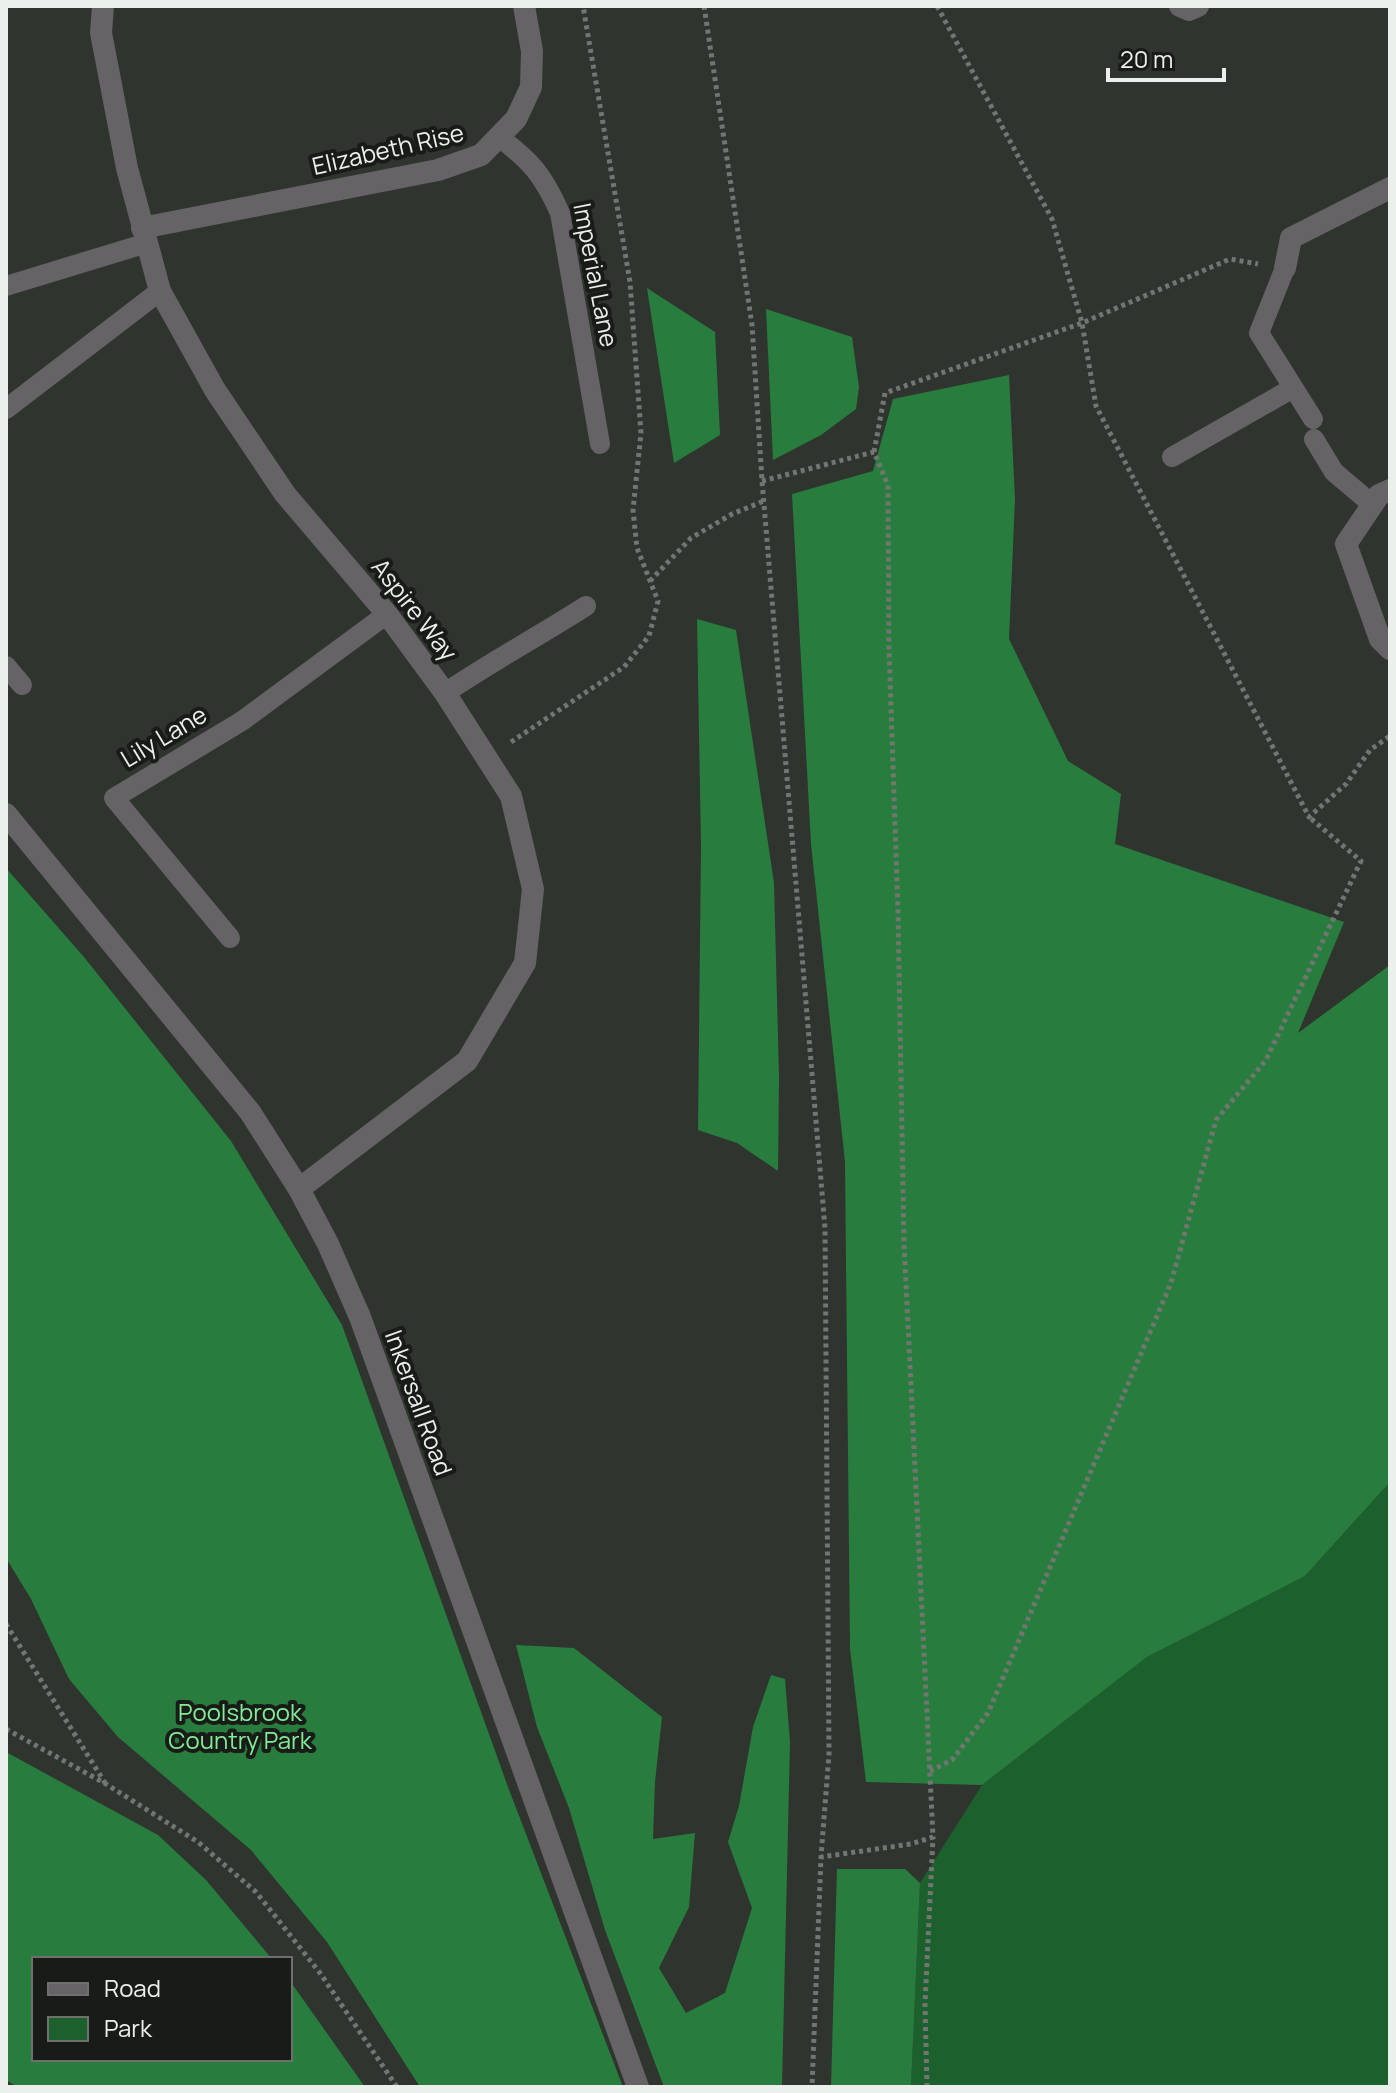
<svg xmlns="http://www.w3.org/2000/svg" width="1396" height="2093" font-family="Manrope,sans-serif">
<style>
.green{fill:#1c602e}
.forest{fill:#287d3e}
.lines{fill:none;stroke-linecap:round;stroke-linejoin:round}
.path{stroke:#727672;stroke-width:5;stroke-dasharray:4 4;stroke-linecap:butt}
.service{stroke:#666366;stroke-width:20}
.minor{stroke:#666366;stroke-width:22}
.tertiary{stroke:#666366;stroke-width:22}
.labels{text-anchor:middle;stroke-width:8;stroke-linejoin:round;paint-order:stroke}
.street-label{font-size:24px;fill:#ecf0ec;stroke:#191b19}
.park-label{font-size:24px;fill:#81ec96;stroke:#191b19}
</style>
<rect width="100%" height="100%" fill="#2f342f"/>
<polygon class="green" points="1390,1482 1390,2087 911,2087 920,1883 982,1785 1147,1657 1305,1576"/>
<g class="forest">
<polygon points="647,288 715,332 720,435 674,463"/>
<polygon points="766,309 852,337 859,387 856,409 821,435 773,460"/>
<polygon points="1009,375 1015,499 1009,639 1068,761 1121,794 1115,844 1344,922 1298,1033 1390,965 1390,1482 1305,1576 1147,1657 982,1785 866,1782 850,1649 845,1162 811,844 792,494 873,471 893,399"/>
<polygon points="697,619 736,630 774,883 779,1076 778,1171 737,1143 698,1130 701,846"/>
<polygon points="6,868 84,957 231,1141 342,1325 508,1787 623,2087 420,2087 327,1942 251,1850 118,1737 69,1679 31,1599 6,1558"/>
<polygon points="516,1645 574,1648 662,1717 655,1782 653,1839 695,1833 689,1907 659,1968 686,2013 725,1993 752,1908 728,1842 739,1806 753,1727 771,1675 785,1679 790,1742 782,2087 664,2087 605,1930 569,1808 537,1727"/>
<polygon points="6,1752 158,1835 206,1880 272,1959 34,1959 34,2059 290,2059 290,1981 365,2087 17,2087 6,2080"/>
<polygon points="837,1869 905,1869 920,1883 911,2087 831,2087"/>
</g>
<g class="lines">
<g class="path">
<polyline points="704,6 752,325 762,481 825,1228 829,1754 821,1857 812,2087"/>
<polyline points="937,6 1052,219 1082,323 1096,406 1309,817 1346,784 1370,750 1390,736"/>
<polyline points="874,452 885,393 1082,323 1230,259 1258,264"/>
<polyline points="762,481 874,452 888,485 889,649 898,912 904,1243 933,1837 911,1844 821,1857"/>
<polyline points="650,581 691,538 732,514 764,501"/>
<polyline points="511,742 624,667 649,636 658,601 637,548 633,510 641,433 630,282 583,6"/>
<polyline points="6,1624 105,1783"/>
<polyline points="6,1729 106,1784 198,1842 256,1892 320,1973 397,2087"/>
<polyline points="930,1771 952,1760 988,1713 1171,1283 1216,1120 1266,1060 1361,861 1309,817"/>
<polyline points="927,2087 925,2004 933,1837"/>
</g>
<g class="service">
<path d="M499,137C532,162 543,175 560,213L600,444"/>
<polyline points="1285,268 1259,333 1313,419"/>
<polyline points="6,286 147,243"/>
<polyline points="6,409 160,291"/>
<polyline points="1314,439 1334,472 1373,505"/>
<polyline points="1172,457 1293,388"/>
<polyline points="6,666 22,685"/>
<path d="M445,693C491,662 539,636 586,606"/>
<polyline points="230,938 114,798 242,721 387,614"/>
</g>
<g class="minor">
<polyline points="103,6 101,33 127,168 160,291 215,390 285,494 387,614 445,693 511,796 533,889 525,963 467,1061 299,1189"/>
<polyline points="1180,6 1189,10 1198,6"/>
<polyline points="142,228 438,170 481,155 516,119 531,87 532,51 524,6"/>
<polyline points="1285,268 1291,238 1390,188"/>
<polyline points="1390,490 1379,495 1346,544 1380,639 1390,649"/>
</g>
<polyline class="tertiary" points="6,814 250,1112 299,1189 328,1244 360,1317 638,2087"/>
</g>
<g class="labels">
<g class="street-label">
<text transform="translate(388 150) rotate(-13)" y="8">Elizabeth Rise</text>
<text transform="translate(595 275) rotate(79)" y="8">Imperial Lane</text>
<text transform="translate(414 610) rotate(52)" y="8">Aspire Way</text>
<text transform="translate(164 737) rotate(-31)" y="8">Lily Lane</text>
<text transform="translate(418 1403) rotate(70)" y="8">Inkersall Road</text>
</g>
<g class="park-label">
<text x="240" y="1721">Poolsbrook<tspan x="240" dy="28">Country Park</tspan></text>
</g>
</g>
<rect width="1396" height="2093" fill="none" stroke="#ecf0ec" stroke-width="16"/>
<rect x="32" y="1957" width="260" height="104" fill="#191b19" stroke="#6d706d" stroke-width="2"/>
<rect x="48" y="1983" width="40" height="12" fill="#666366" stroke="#6d706d" stroke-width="2"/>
<text x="104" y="1997" font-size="24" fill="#ecf0ec">Road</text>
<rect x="48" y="2017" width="40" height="24" fill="#1c602e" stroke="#6d706d" stroke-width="2"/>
<text x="104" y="2037" font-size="24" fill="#ecf0ec">Park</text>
<path d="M1108 68v12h116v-12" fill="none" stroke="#ecf0ec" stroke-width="4"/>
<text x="1120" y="68" font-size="24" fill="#ecf0ec" stroke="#191b19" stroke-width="6" paint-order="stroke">20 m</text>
</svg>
